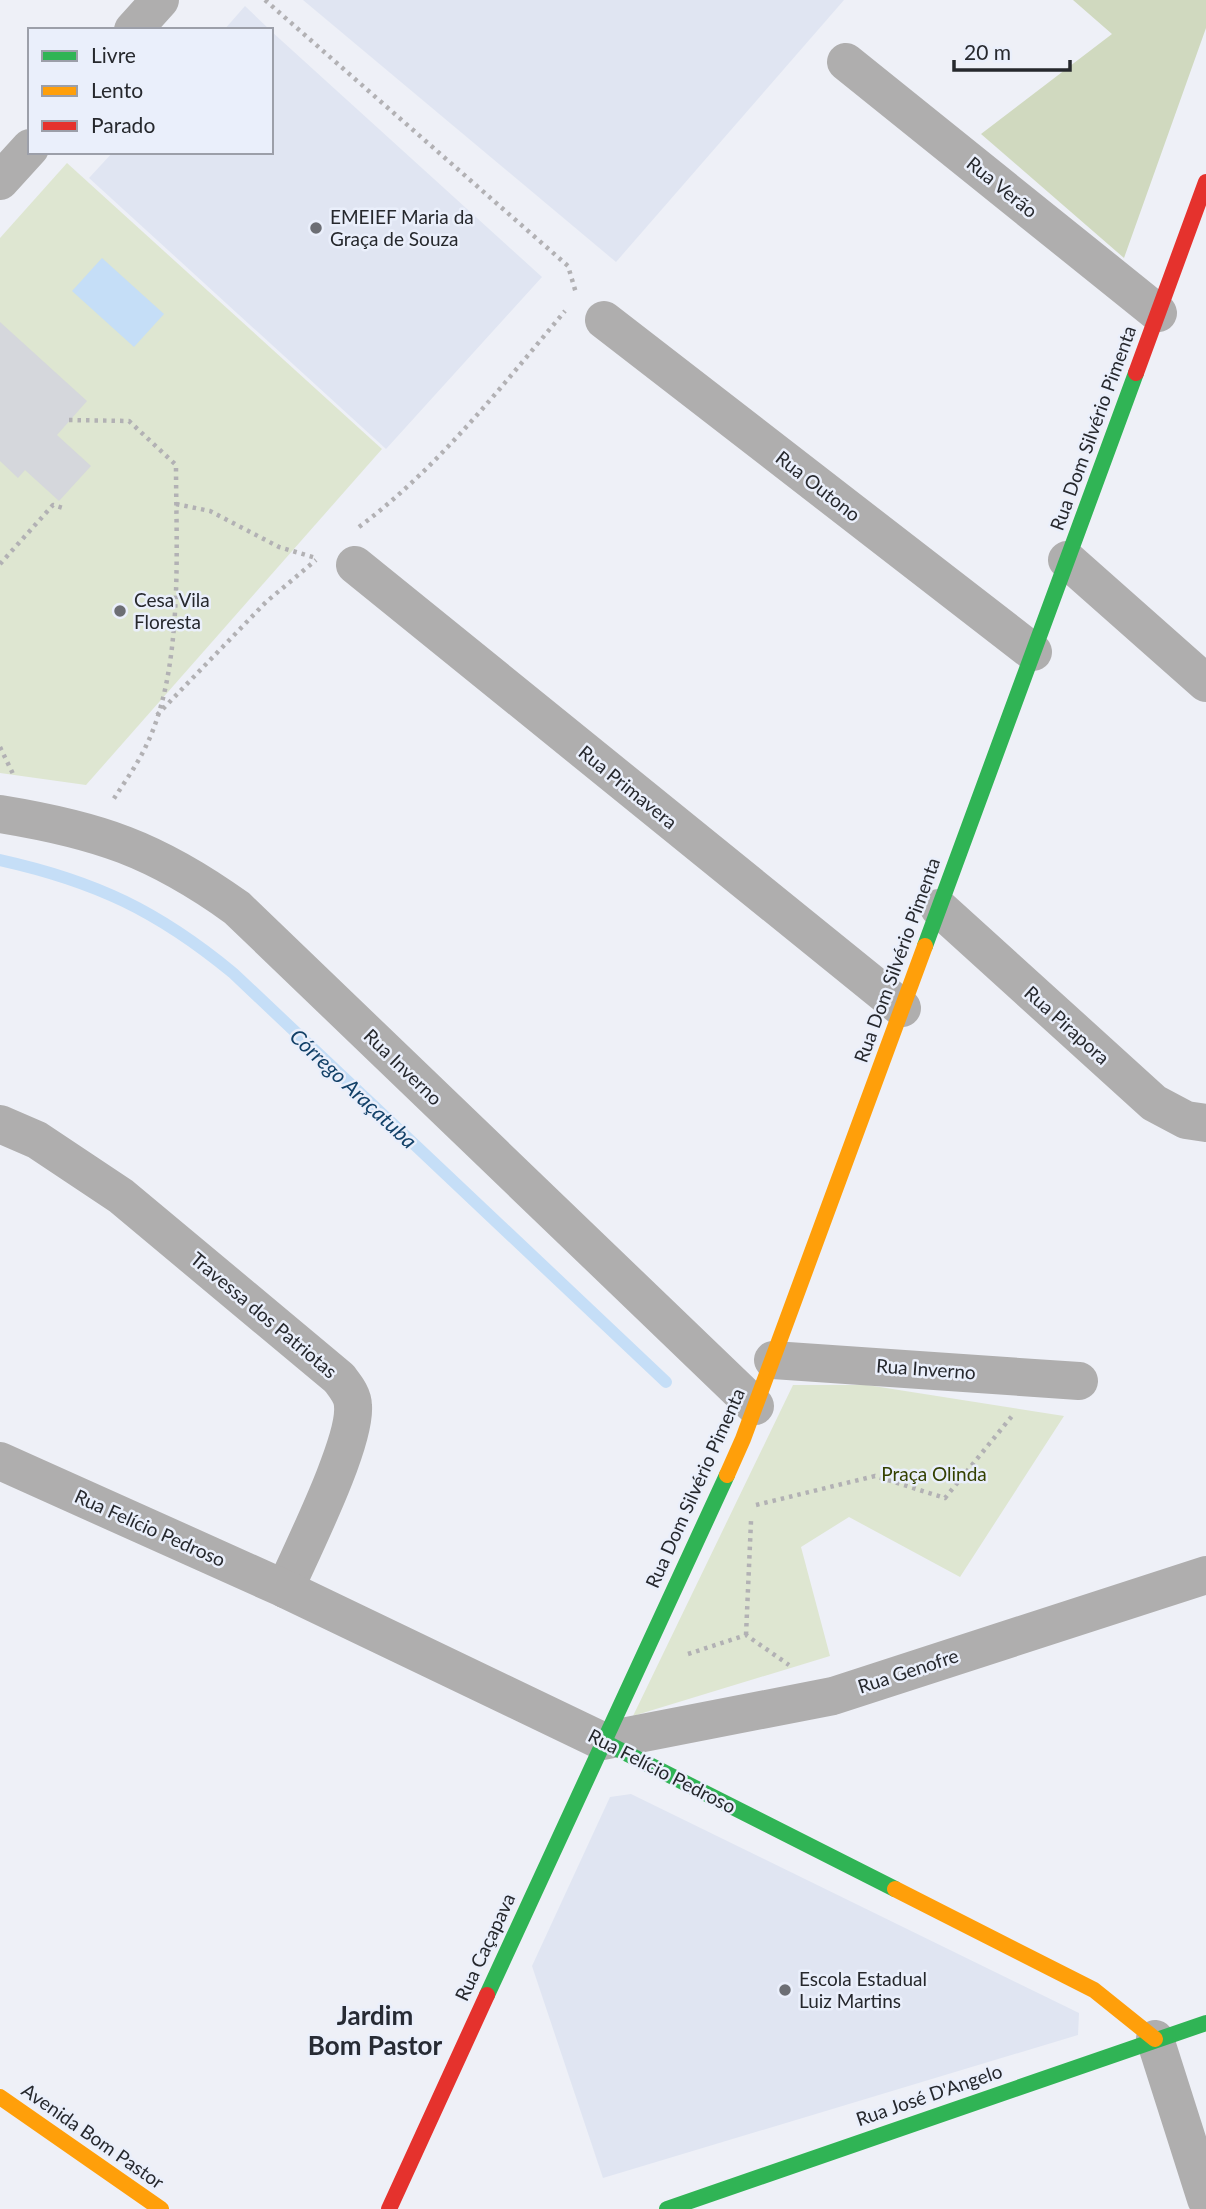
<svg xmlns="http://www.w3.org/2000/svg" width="1206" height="2209" font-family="Lato,sans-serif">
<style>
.built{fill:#e0e5f2}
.green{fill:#dee6d1}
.forest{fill:#d0d9bf}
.water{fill:#c5def7}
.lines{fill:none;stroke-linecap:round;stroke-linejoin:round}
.stream{stroke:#c5def7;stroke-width:12}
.building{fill:#d5d7dc}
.path{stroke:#b2b1b4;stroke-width:4.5;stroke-dasharray:3.5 5;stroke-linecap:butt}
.street{stroke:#afaeae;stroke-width:38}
.fast{stroke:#30b455;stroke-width:16}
.slow{stroke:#ff9f0a;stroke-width:16}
.jam{stroke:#e5322d;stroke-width:16}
.poi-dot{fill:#6c6e74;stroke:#eaeffb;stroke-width:2.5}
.labels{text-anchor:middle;stroke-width:5;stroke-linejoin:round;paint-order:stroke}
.street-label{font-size:19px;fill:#26282d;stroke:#eaeffb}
.poi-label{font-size:19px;fill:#26282d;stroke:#eaeffb;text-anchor:start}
.park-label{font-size:19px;fill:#344101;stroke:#eaeffb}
.water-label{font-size:21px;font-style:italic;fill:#134168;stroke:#eaeffb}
.district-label{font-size:26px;font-weight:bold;fill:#272b34;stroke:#eaeffb}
</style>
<rect width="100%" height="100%" fill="#eef0f7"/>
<g class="built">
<polygon points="303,0 844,0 616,262"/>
<polygon points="245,6 270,30 224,30"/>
<polygon points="271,31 542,277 386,449 89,178 113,152 271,152"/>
<polygon points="631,1794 1079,2013 1078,2035 603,2178 532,1966 610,1797"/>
</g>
<g class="green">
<polygon points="67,163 382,449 86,785 0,773 0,238"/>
<polygon points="793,1385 867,1385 1064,1416 960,1577 849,1517 801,1547 830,1656 633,1716"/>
</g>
<polygon class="forest" points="1073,0 1206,0 1206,28 1124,258 981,134 1112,34"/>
<polygon class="water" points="102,258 164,314 134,347 72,291"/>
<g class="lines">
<path class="stream" d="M0,860C95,881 158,911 233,973L666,1382"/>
</g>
<polygon class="building" points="0,322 87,401 57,435 91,466 59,501 25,470 18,478 0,461"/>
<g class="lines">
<g class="path">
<polyline points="265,0 568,266 576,293"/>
<path d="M69,420L129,421L176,465C176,549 184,669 146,746C137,765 124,783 113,800"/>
<polyline points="176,504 210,511 279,547 316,558"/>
<path d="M359,527C439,467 501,387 565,311"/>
<polyline points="0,564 53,505 66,509"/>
<polyline points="157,715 266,602 316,560"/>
<polyline points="0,747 14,776"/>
<polyline points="756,1505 875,1476 945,1498 1012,1416"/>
<polyline points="746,1635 751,1521"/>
<polyline points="688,1654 746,1635 789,1665"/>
</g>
<g class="street">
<polyline points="133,30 160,0"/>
<polyline points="846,62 1158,313"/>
<polyline points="0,181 30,148"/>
<polyline points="604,320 1033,652"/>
<polyline points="1067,560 1206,683"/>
<polyline points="355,565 902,1008"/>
<path d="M0,814C98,830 155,849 237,908L755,1406"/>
<polyline points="939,908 1154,1103 1186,1120 1206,1123"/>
<path d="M0,1124L37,1140L121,1196L339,1378C345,1386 353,1395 353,1406C356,1443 302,1550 285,1589"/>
<polyline points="773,1360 1079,1381"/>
<polyline points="0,1461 285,1589 602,1741 833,1696 1206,1575"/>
<polyline points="1155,2039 1206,2199"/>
</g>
<g class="fast">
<polyline points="925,946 1136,373"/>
<polyline points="602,1741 895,1889"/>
<polyline points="487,1995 727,1475"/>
<polyline points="667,2209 1206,2023"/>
</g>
<g class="slow">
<polyline points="727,1475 743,1439 925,946"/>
<polyline points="895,1889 1094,1990 1155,2039"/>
<polyline points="0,2097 161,2209"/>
</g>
<g class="jam">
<polyline points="1136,373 1206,182"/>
<polyline points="389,2209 487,1995"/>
</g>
</g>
<g class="poi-dot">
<circle cx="316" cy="228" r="7"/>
<circle cx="120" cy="611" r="7"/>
<circle cx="785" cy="1990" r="7"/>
</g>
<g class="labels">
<g class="street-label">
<text transform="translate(1002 187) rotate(39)" y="7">Rua Verão</text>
<text transform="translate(1093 428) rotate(-70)" y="7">Rua Dom Silvério Pimenta</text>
<text transform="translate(818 486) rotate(38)" y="7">Rua Outono</text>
<text transform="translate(628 787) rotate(39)" y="7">Rua Primavera</text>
<text transform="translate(897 960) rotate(-70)" y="7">Rua Dom Silvério Pimenta</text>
<text transform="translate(1067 1025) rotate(42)" y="7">Rua Pirapora</text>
<text transform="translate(403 1067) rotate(44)" y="7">Rua Inverno</text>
<text transform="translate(264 1315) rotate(40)" y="7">Travessa dos Patriotas</text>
<text transform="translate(926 1369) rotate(4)" y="7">Rua Inverno</text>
<text transform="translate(695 1488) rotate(-66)" y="7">Rua Dom Silvério Pimenta</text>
<text transform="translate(150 1528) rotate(24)" y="7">Rua Felício Pedroso</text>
<text transform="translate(908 1671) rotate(-18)" y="7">Rua Genofre</text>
<text transform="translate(662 1771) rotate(27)" y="7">Rua Felício Pedroso</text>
<text transform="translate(485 1947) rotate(-65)" y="7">Rua Caçapava</text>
<text transform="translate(929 2095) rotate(-19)" y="7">Rua José D'Angelo</text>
<text transform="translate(93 2136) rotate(35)" y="7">Avenida Bom Pastor</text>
</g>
<g class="poi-label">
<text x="330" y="224">EMEIEF Maria da<tspan x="330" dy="22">Graça de Souza</tspan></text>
<text x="134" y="607">Cesa Vila<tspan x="134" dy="22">Floresta</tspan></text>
<text x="799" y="1986">Escola Estadual<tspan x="799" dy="22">Luiz Martins</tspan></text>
</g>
<g class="park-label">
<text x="934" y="1481">Praça Olinda</text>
</g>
<g class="water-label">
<text transform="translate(353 1089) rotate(43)" y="7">Córrego Araçatuba</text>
</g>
<g class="district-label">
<text x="375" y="2025">Jardim<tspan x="375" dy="30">Bom Pastor</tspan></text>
</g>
</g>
<rect x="28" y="28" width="245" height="126" fill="#eaeffb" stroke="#9c9fa9" stroke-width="2"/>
<rect x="42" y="51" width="35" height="10" fill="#30b455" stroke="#9c9fa9" stroke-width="2"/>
<text x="91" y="63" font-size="21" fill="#26282d">Livre</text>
<rect x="42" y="86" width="35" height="10" fill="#ff9f0a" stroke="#9c9fa9" stroke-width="2"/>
<text x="91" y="98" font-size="21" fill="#26282d">Lento</text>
<rect x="42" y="121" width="35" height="10" fill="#e5322d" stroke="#9c9fa9" stroke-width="2"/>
<text x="91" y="133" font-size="21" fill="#26282d">Parado</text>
<path d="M954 60v10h116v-10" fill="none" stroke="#26282d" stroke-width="3.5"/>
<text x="964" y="60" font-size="21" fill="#26282d" stroke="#eaeffb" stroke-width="5" paint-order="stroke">20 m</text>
</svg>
